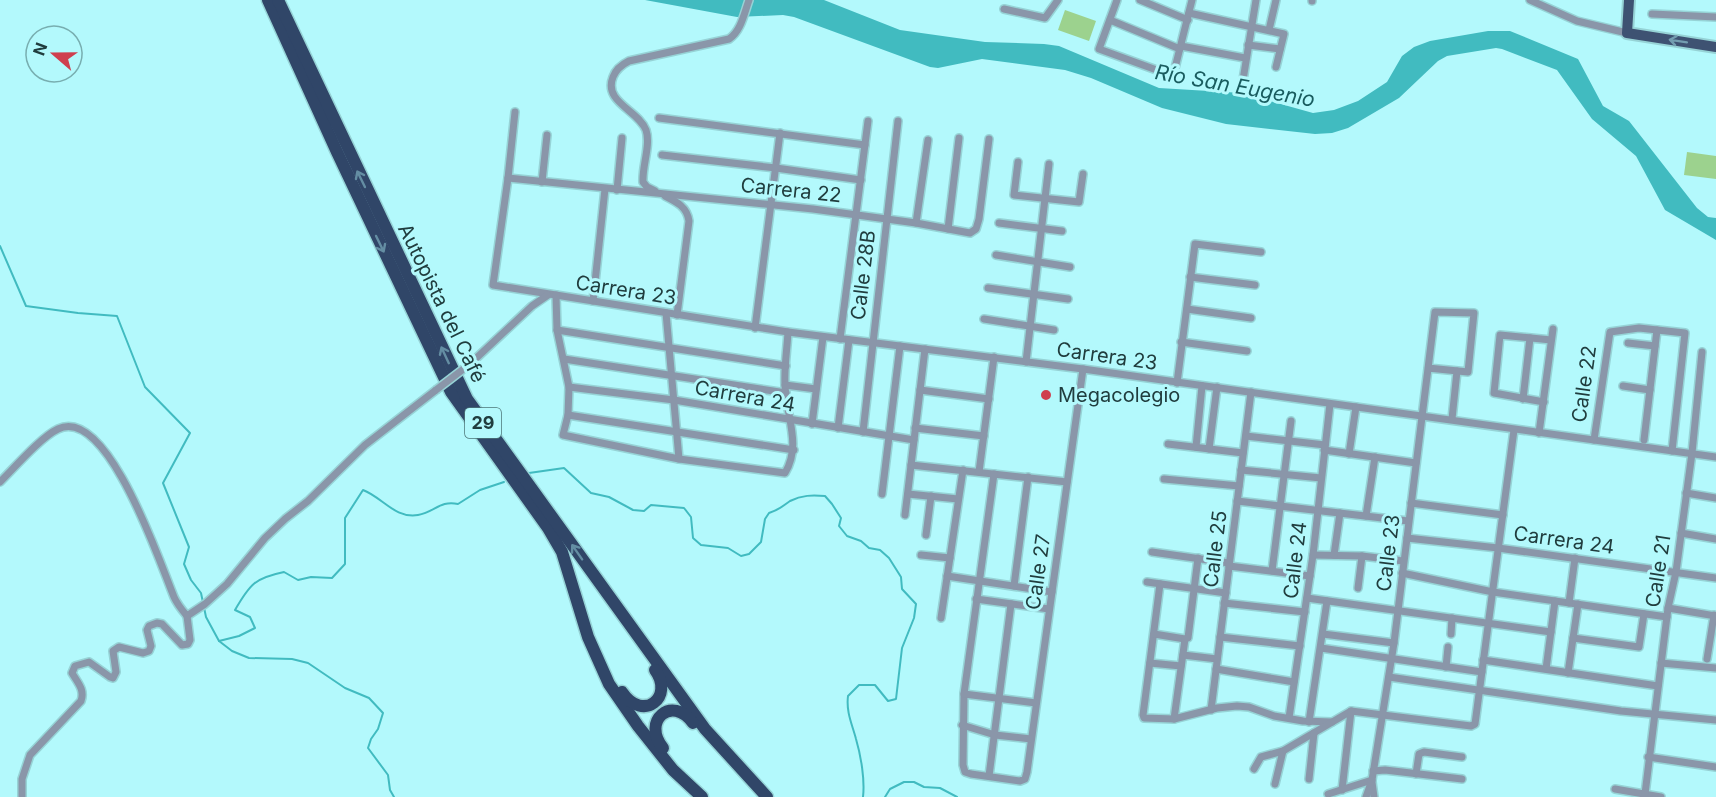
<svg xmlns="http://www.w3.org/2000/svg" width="1716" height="797" font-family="Inter,sans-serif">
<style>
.green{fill:#9cd28e}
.water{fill:#41bbc0}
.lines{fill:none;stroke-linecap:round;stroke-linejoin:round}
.stream{stroke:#41bbc0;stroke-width:2}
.minor-casing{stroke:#96d3d6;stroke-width:10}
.primary-casing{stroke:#96d3d6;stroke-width:14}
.trunk-casing{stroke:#96d3d6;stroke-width:15}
.minor{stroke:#8a96a9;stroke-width:7}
.primary{stroke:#3e5272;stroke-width:10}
.trunk{stroke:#304668;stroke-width:12}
.minor-bridge-casing{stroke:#96d3d6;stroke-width:10;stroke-linecap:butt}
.minor-bridge{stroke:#8a96a9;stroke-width:7}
.oneway{stroke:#739db0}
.oneway2{stroke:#648ea3}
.poi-dot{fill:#cf3f4e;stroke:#b3f9fc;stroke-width:2}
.labels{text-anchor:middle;stroke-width:6;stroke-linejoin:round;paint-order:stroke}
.shield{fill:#b3f9fc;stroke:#4c7577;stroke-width:1.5}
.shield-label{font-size:18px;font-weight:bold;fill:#203d3e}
.street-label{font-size:20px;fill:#203d3e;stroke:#b3f9fc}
.poi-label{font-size:20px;fill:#203d3e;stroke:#b3f9fc;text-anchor:start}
.water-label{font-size:21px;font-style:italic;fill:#195c5f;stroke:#b3f9fc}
</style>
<rect width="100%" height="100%" fill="#b3f9fc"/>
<g class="green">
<polygon points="1065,10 1096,21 1089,41 1058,30"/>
<polygon points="1687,152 1716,156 1716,179 1684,175"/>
</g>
<polygon class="water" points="645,0 824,0 900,30 985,42 1044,44 1059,46 1159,88 1242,93 1313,113 1334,110 1358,101 1387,82 1402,56 1414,47 1430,41 1488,31 1510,31 1578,59 1603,106 1629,121 1697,208 1708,217 1716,218 1716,240 1665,210 1636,156 1592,119 1557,70 1502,49 1496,48 1447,56 1438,61 1399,98 1348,128 1332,133 1315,134 1226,124 1162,108 1091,78 1065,70 982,59 938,68 930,67 794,17 783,15 737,17"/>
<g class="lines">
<g class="stream">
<polyline points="0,246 26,306 78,313 117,316 145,387 190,433 163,483 189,547 184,564 191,580 201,593 206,617 219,641 232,651 249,658 292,659 308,663 345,688 369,698 383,713 378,729 371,739 368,748 388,775 390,790 394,797"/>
<path d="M529,473L564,468L591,493L609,497L633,510L644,511L651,505L684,508L691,517L693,538L701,545L728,548L741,556L749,554L761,542L765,519L769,513C781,509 781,507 790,501C802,495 812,495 825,496L832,504L841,518L839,526L847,536L861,541L869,548L880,550L889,558L901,577L902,589L916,604L914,618L902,648L896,699L888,701L875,685H859L848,696C846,712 852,724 856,739C861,756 865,780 863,797"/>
<path d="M219,641L239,636L255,628L250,617L235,610C250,584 255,578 284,572L298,580L311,577L332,578L345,564V518L363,490C382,497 395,519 418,515C435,512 440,500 458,504L480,490L504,482"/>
<polyline points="885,797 890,789 904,782 914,782 924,787 940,788 957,797"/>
</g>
<defs>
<g id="minor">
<polyline points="1117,0 1099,49 1173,76 1192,0"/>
<polyline points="1140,0 1188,20"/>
<polyline points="1530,0 1577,21 1627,33"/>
<polyline points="1312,1 1312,0"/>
<polyline points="1004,9 1045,18 1058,0"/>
<polyline points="1189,13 1284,34 1276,67"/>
<polyline points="1652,14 1716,17"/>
<polyline points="1110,20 1180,49"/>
<polyline points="1269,30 1276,0"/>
<polyline points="1248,45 1280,49"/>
<polyline points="1181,46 1245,58"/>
<polyline points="1243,80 1256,0"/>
<polyline points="515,112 508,178 493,285 788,332 1083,369 1716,457"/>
<polyline points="659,118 865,145"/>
<polyline points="662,155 776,168 861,180"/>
<polyline points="1018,162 1014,195 1079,202 1083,174"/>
<polyline points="508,178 813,209 916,223 970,233 976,229 979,219 989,139"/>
<polyline points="542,182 547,135"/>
<polyline points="617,190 622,138"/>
<path d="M655,191L647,187L643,182C642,166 651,145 646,130C638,110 603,102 613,77C616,69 621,65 629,61L729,39C741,31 744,14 749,0"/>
<path d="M665,196C677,202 687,207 689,221L677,315"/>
<polyline points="916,223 928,140"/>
<polyline points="999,223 1062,231"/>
<polyline points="948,229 959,138"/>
<polyline points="996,255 1070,267"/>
<polyline points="1190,277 1255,285"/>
<polyline points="988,288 1068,299"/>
<path d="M556,295L557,330L569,387L568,415L563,435L679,459L785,473C802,445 786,416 785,385C784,368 787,350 788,332"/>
<polyline points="593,301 605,189"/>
<polyline points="1187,309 1251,318"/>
<polyline points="666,313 679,459"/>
<polyline points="984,319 1054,330"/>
<polyline points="755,328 780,133"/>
<polyline points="557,330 786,366"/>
<polyline points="840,339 868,121"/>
<polyline points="1181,342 1247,351"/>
<polyline points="1628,343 1655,346"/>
<polyline points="564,359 786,393"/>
<polyline points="1026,362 1049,164"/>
<polyline points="470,364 532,306 548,295"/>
<polyline points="1177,383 1195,244 1261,252"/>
<polyline points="785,385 816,389"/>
<polyline points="1623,386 1650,390"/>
<polyline points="569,387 674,400 914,440"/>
<polyline points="920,390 989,399"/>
<polyline points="1523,399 1530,338"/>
<polyline points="1544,402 1494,393 1500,335 1551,340"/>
<polyline points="568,415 794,450"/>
<polyline points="1452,419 1457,371"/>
<polyline points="812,424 823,337"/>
<polyline points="838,428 849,340"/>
<polyline points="915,428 984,436"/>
<polyline points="863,432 898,121"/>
<polyline points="1539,433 1553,329"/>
<polyline points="1246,436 1325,445"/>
<polyline points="1594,440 1610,332 1639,328 1685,333 1672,451"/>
<polyline points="1644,440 1657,330"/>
<polyline points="1168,444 1243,453"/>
<polyline points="1196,447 1202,386"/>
<polyline points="1209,449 1217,387"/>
<polyline points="1324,450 1416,463"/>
<polyline points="1349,454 1356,407"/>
<polyline points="911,465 1067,482"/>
<polyline points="1241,470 1321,478"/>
<polyline points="979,472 994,357"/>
<polyline points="994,474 964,694 963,765 965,772 971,774 1020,781 1025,779 1027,772 1083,369"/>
<polyline points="1164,479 1239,486"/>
<path d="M0,482C15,467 41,437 58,429C108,405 161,566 174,597C177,604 182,610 187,616L205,604L227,584L265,538L285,519L308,501L365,445L436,390"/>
<polyline points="1686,493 1716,498"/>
<polyline points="882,494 900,346"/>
<polyline points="908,494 958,499"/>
<polyline points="1237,501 1408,521"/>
<polyline points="1411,503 1503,515"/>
<polyline points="905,515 925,349"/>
<polyline points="1366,516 1375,457"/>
<polyline points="1681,533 1716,539"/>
<polyline points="926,535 931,496"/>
<polyline points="1407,538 1498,548 1716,578"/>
<polyline points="1152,552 1229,563"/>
<polyline points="921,555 950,558"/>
<polyline points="1313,555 1362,556 1403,561"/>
<polyline points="1334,555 1340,513"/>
<polyline points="1229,566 1310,576"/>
<polyline points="1272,571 1291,421"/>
<polyline points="1402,573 1493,592 1667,617"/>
<polyline points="947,576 1052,592"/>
<polyline points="1147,582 1226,593"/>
<polyline points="1160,584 1143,715 1144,718 1174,719 1217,708 1237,706 1249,707 1274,716 1303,721 1332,722"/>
<polyline points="1014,586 1028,477"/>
<polyline points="1358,588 1362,556"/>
<polyline points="1307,598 1551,632"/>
<polyline points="976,599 1049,609"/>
<polyline points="1224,603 1305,612"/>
<polyline points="1569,603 1575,558"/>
<polyline points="1668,608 1716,616"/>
<polyline points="941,618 963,470"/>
<polyline points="1154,634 1185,639"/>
<polyline points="1323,634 1394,643"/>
<polyline points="1451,634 1452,618"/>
<polyline points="1220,637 1300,646"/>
<polyline points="1573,638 1639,647 1644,614"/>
<polyline points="1321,648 1482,672"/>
<polyline points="1183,655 1217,659"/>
<polyline points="1707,659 1714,615"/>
<polyline points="1483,660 1658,686"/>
<polyline points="1150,663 1181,666"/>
<polyline points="1661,663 1716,668"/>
<polyline points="1446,667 1448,647"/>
<polyline points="1216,669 1294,682"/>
<polyline points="1546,669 1555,601"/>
<polyline points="1568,673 1578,604"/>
<polyline points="1389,677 1621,711 1716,720"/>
<polyline points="964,694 1036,703"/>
<polyline points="1211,710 1251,392"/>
<polyline points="1289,718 1313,555 1330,404"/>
<polyline points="1174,719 1185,639 1188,638 1198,558"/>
<polyline points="1309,722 1327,601"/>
<polyline points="962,725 995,735 1031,739"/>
<polyline points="1648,757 1716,767"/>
<polyline points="1254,769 1261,757 1283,751 1351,711 1471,726 1475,724 1514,430"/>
<polyline points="1373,771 1385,770 1462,779"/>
<polyline points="1416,774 1419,754 1424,752 1462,757"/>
<polyline points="989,776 1011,604"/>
<polyline points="1309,779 1314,733"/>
<polyline points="1372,782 1374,797"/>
<polyline points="1275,784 1283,751"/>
<polyline points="1615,789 1661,797"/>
<polyline points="1342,790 1351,711"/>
<polyline points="1328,794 1372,780"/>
<polyline points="1645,794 1668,608 1676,572 1692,453 1702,352"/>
<path d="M22,797V779L30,755L81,701C85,690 78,683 72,673L75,666L89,662L110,677L113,678L116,672L113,651L119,647L143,653L149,651L151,646L147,630L149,626L157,623L162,624L182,645L188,644L190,640L187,616"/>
<polyline points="1366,797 1372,780 1394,643 1435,312 1474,313 1468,372 1428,368"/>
</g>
<polyline id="primary" points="1629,0 1627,33 1716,47"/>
<g id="trunk">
<polyline points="268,0 337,152 451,392 548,528 562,552 588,637 609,684 638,726 673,770 702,797"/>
<polyline points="278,0 467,399 705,729 767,797"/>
<path d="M622,692C643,723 675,697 655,670"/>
<path d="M663,748C641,721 672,694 693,723"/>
</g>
</defs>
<use href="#minor" class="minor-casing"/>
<use href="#primary" class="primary-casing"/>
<use href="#trunk" class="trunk-casing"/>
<use href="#minor" class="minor"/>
<use href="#primary" class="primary"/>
<use href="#trunk" class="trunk"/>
<defs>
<polyline id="minor-bridge" points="436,390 470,364"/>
</defs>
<use href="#minor-bridge" class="minor-bridge-casing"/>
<use href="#minor-bridge" class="minor-bridge"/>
</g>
<defs><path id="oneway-shaft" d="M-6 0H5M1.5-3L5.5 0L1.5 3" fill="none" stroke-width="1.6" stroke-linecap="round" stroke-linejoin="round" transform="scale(1.5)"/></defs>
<use class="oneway" href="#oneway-shaft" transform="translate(1678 41) rotate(-171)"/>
<g class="oneway2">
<use href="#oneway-shaft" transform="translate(361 179) rotate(-116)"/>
<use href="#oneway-shaft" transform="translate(380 244) rotate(64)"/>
<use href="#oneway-shaft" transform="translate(445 355) rotate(-115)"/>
<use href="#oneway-shaft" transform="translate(577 552) rotate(-125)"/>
</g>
<circle class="poi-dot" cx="1046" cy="395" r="6"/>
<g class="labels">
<rect class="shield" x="465" y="408" width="36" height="30" rx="4.5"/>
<g class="shield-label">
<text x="483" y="429">29</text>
</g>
<g class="street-label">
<text transform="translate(791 190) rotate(6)" y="7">Carrera 22</text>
<text transform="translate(863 275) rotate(-83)" y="7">Calle 28B</text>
<text transform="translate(626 290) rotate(9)" y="7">Carrera 23</text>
<text transform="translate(442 303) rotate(64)" y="7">Autopista del Café</text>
<text transform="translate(1107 356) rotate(8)" y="7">Carrera 23</text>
<text transform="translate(1584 384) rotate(-82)" y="7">Calle 22</text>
<text transform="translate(745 396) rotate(10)" y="7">Carrera 24</text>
<text transform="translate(1564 540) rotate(8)" y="7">Carrera 24</text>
<text transform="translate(1215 549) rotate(-83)" y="7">Calle 25</text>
<text transform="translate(1388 553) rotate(-83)" y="7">Calle 23</text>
<text transform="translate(1295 560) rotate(-83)" y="7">Calle 24</text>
<text transform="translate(1658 571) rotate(-81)" y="7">Calle 21</text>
<text transform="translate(1038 572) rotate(-82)" y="7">Calle 27</text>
</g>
<g class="poi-label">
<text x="1058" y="402">Megacolegio</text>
</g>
<g class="water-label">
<text transform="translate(1235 86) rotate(10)" y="7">Río San Eugenio</text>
</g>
</g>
<g transform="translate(54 54) rotate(290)"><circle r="28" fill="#b3f9fc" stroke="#78aeb0" stroke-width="1.5"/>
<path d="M0-4.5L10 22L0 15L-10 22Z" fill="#cf3f4e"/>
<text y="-9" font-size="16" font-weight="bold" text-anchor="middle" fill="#203d3e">N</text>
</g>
</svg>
